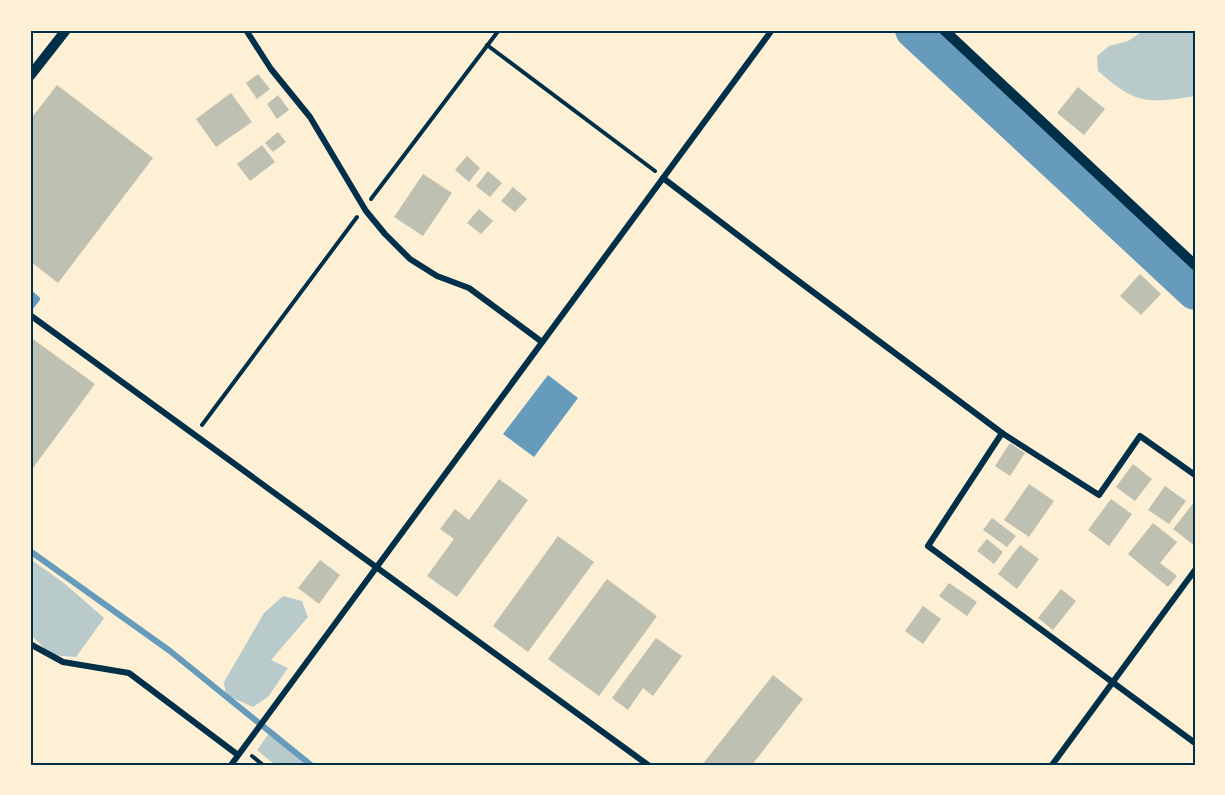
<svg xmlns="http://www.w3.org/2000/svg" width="1225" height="795" font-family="Overpass,sans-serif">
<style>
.green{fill:#b9caca}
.water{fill:#669bbc}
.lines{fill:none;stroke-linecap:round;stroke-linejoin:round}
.stream{stroke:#669bbc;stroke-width:6}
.river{stroke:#669bbc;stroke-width:36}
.building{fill:#bec0b2}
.path{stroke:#003049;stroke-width:4}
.minor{stroke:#003049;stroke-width:6}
.tertiary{stroke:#003049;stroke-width:10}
.neatline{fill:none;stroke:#003049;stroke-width:2}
</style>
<rect width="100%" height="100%" fill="#fdf0d5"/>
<g class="green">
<path d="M1145,30H1195V96C1146,104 1136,104 1098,71L1097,56L1109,46L1128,41Z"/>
<polygon points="30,559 64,583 104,618 76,657 51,655 30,634"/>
<polygon points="283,596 302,601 308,617 271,660 288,668 268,697 253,707 226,695 224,682 264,613"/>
<polygon points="270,732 311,765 275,765 257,750"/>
</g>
<polygon class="water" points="548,375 578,398 534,457 503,434"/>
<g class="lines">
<g class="stream">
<polyline points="30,293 37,299 30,308"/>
<polyline points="30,551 170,651 311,765"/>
</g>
<polyline class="river" points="913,30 1195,292"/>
</g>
<g class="building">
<polygon points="258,74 270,89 257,99 246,83"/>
<polygon points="57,85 153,158 58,283 30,261 30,120"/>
<polygon points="1078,87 1105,109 1084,135 1057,113"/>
<polygon points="231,93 252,122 216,147 196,119"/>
<polygon points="278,95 289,110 277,119 267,104"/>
<polygon points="278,132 286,142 273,152 265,143"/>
<polygon points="262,145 275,162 250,181 237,164"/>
<polygon points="467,156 480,168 469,182 455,170"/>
<polygon points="488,171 502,183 490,197 476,186"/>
<polygon points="423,174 452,193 423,236 394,217"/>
<polygon points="513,187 527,199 515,212 501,201"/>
<polygon points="479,209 493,221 481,234 467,223"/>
<polygon points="1140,274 1161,294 1141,315 1120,296"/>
<polygon points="30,337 95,384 30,472"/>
<polygon points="1010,443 1025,453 1010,476 995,466"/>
<polygon points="1133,464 1152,479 1135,501 1116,487"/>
<polygon points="499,479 528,500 457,597 427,576 454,539 440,529 455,509 469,520"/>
<polygon points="1029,484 1054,501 1029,537 1004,520"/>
<polygon points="1165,486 1186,501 1169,524 1148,510"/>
<polygon points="1111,499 1132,514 1109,546 1088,530"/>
<polygon points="1195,501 1195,546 1173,529"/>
<polygon points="992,518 1016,536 1007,547 983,530"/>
<polygon points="1153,523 1177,542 1160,563 1177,576 1168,587 1128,554"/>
<polygon points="558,536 594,562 528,652 493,626"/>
<polygon points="987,539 1003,552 994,564 977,551"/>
<polygon points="1020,545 1039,559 1017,589 998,574"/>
<polygon points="320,560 340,575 319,604 298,588"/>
<polygon points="607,579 657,616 599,696 548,659"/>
<polygon points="949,583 977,602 967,616 939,596"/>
<polygon points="1061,589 1076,601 1053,630 1038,618"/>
<polygon points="923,606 941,619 923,644 905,631"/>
<polygon points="656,638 682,656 653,696 643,688 628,710 612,698"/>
<polygon points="773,675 803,699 752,765 702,765"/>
</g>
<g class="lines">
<g class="path">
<polyline points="487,45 655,171"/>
<polyline points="371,199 499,30"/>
<polyline points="202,425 357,217"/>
<polyline points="252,756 263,765"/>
</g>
<g class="minor">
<polyline points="246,30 271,69 310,117 366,211 385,234 410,259 437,276 469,288 542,342"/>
<polyline points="663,178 785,271 1002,433 928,546 1195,743"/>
<polyline points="30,315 648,765"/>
<polyline points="1002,433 1099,495 1140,436 1195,475"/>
<polyline points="30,644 63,662 129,673 238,755"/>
<polyline points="231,765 772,30"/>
<polyline points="1052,765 1195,570"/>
</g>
<g class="tertiary">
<polyline points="944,30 1195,265"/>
<polyline points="30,76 66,30"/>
</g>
</g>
<rect width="1225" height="795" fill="none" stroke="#fdf0d5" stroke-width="63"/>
<rect x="32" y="32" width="1162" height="732" class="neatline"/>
</svg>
